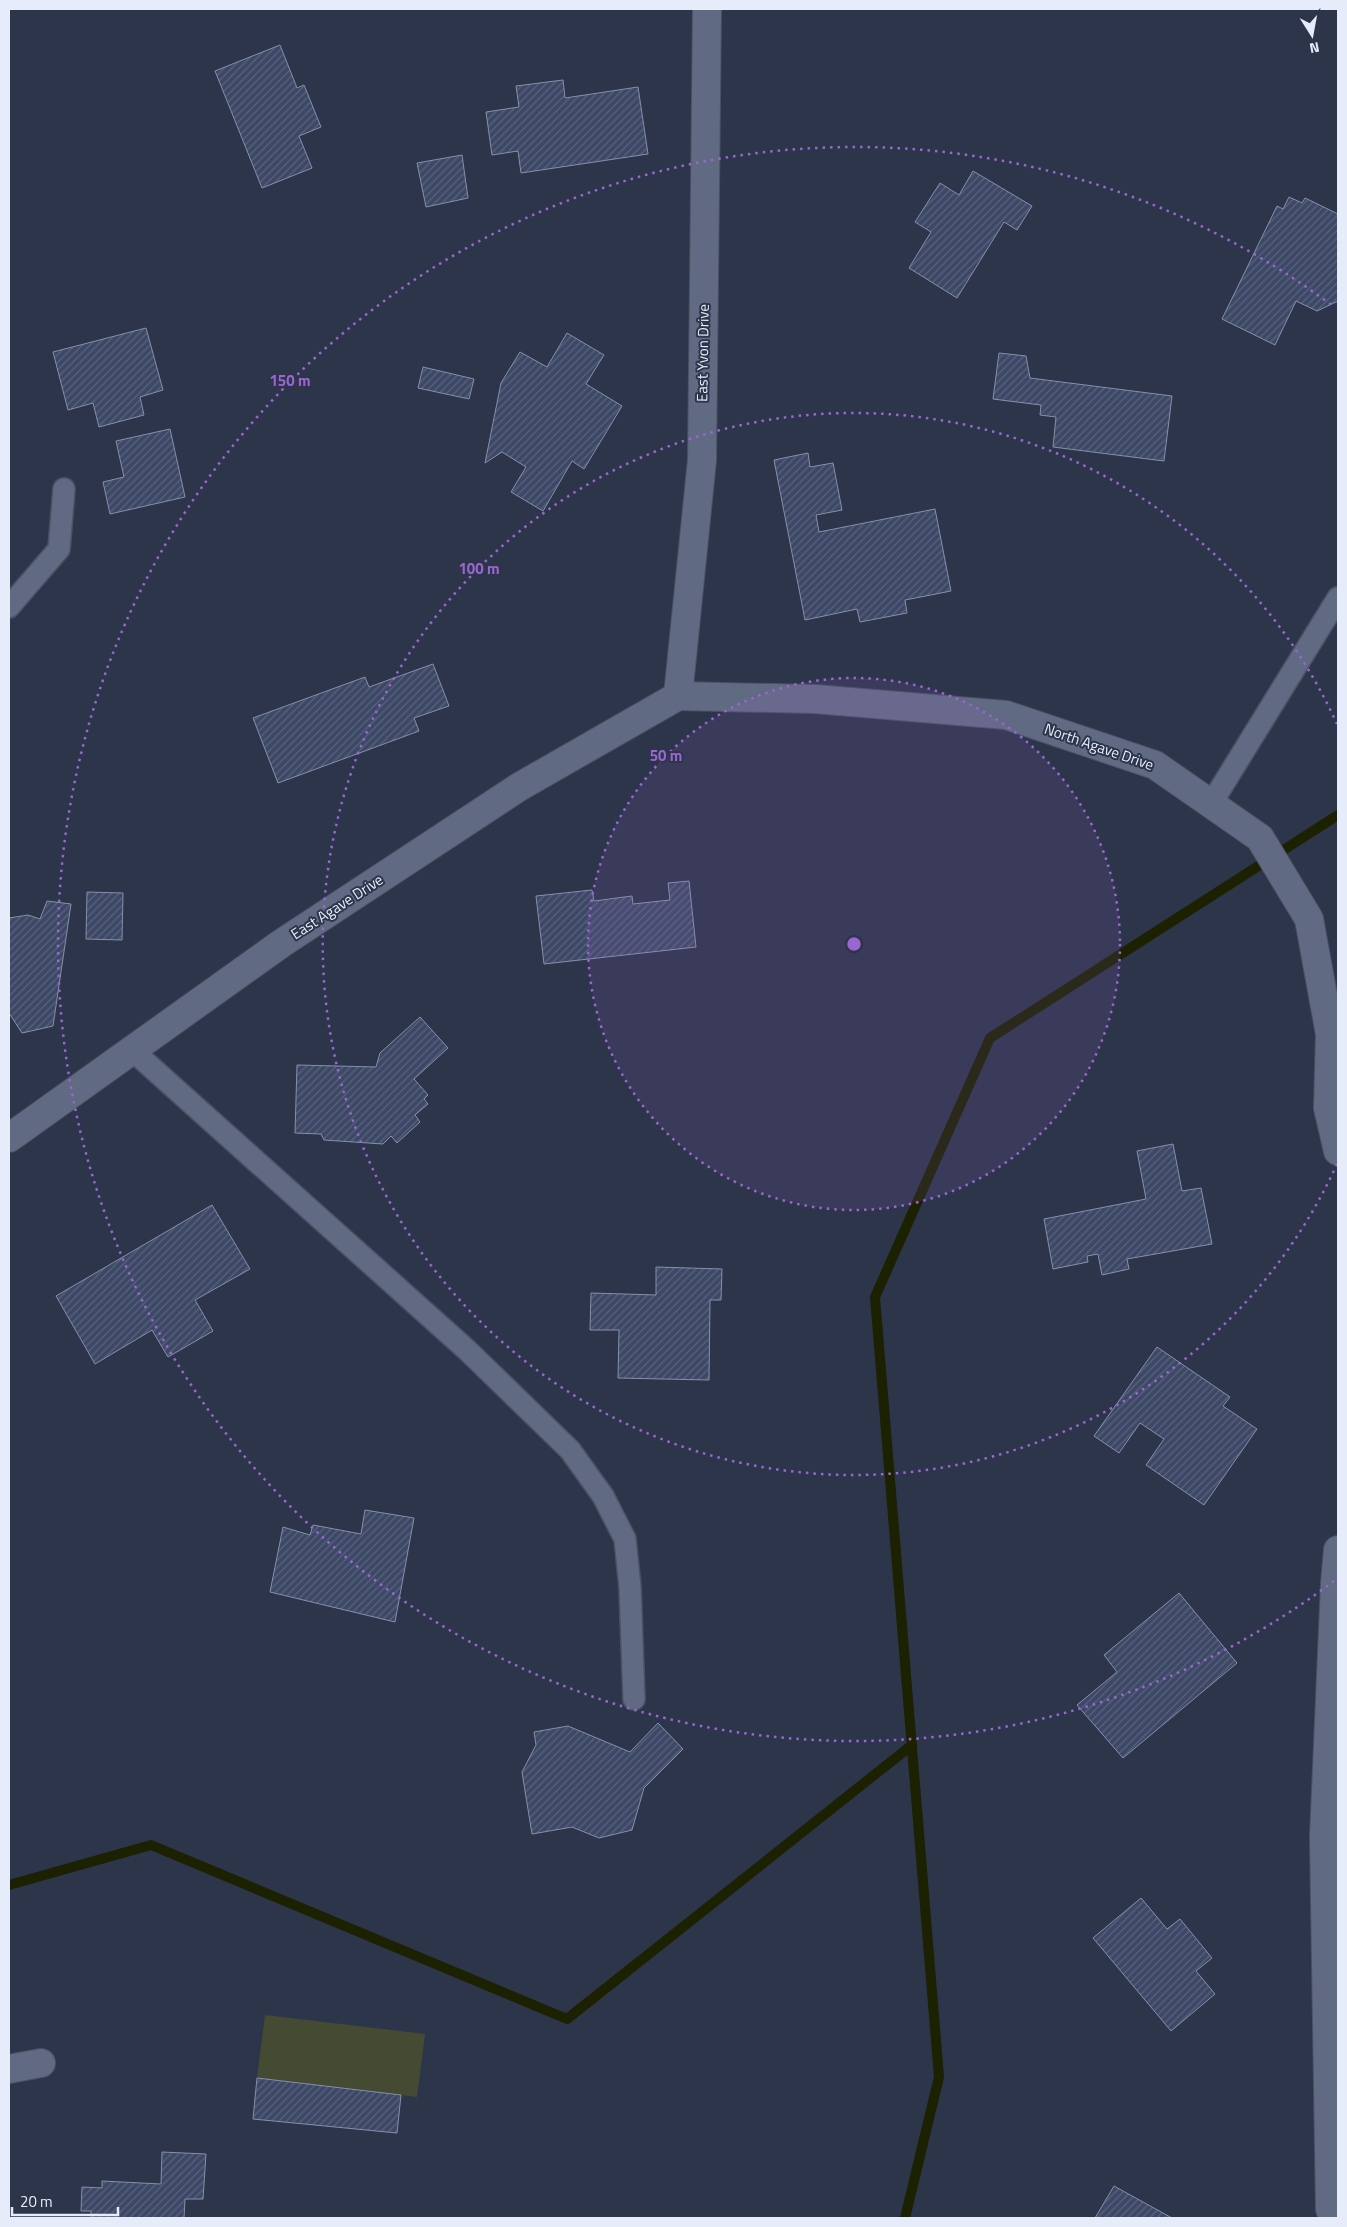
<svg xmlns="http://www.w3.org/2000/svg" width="1347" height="2227" font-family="'Titillium Web',sans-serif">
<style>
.garden{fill:#454a33}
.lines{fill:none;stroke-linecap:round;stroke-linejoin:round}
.stream{stroke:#1c2101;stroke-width:10}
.building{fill:url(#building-hatch);stroke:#8690aa}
.lane-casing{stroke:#4b5265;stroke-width:24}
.street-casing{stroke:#4b5265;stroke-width:30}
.lane{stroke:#616a83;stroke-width:21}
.street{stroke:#616a83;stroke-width:28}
.ring{fill:none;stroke:#9b66d1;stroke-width:2.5;stroke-dasharray:2.5 5}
.labels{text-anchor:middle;stroke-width:4;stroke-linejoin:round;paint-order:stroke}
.street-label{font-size:15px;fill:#e6ecfa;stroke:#2d354b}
.centre{fill:#9b66d1;stroke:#2d354b;stroke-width:2.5}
.ring-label{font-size:15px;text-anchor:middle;font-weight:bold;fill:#9b66d1;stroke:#2d354b;stroke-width:4;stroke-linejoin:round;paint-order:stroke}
</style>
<defs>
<pattern id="building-hatch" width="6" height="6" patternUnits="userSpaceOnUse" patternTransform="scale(1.25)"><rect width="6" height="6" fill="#3d4866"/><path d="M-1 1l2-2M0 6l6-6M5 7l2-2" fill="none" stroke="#59637d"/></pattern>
</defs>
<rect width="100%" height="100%" fill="#2d354b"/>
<polygon class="garden" points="265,2015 425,2034 417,2097 257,2078"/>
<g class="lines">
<g class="stream">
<polyline points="9,1885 151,1845 567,2019 912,1745"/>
<polyline points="905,2218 939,2077 875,1297 990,1038 1338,815"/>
</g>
</g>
<g class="building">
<polygon points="280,45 297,88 304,85 321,127 299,136 312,168 262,188 215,71"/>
<polygon points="563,80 565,98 638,87 648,154 521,173 518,151 492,155 486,112 519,107 516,86"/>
<polygon points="462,155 468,198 426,207 417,163"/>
<polygon points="973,171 1032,206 1017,230 1004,222 957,298 909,268 931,232 915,222 940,183 959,195"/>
<polygon points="1289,197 1302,203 1305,198 1338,214 1338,301 1317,311 1296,301 1275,345 1222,319 1277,206 1283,209"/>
<polygon points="146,328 163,390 140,397 144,415 99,427 93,403 68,410 53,352"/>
<polygon points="567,333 604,355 586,384 622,406 584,469 572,461 543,511 511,492 526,467 502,452 485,463 501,383 520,352 547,367"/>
<polygon points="999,353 1026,356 1030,378 1172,396 1164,461 1053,447 1056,417 1040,415 1041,405 993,399"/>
<polygon points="423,367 474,379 469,399 418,388"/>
<polygon points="170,429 185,497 110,514 103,482 124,477 116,441"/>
<polygon points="808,453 810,467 833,463 842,510 816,515 819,532 935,509 951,591 905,600 907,613 860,622 857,609 805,620 774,460"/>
<polygon points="433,664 449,706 414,718 419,731 278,783 253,718 365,677 369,687"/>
<polygon points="689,881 696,947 544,964 536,896 592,890 594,901 632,896 633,904 670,900 668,883"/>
<polygon points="87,892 123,893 122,940 86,939"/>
<polygon points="47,901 71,904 53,1026 22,1033 9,1013 9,918 28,915 40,919"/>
<polygon points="420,1017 448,1048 414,1079 428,1095 424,1099 428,1104 415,1115 420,1122 397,1143 391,1136 383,1144 324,1140 321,1134 295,1133 297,1065 376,1067 380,1053"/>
<polygon points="1173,1144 1182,1191 1201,1188 1212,1244 1127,1259 1129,1269 1102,1275 1098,1254 1087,1256 1088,1262 1053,1269 1044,1219 1146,1199 1137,1151"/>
<polygon points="212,1205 250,1269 195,1300 213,1331 168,1357 152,1330 95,1364 56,1296"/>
<polygon points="656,1267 722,1269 721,1300 710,1300 709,1380 618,1378 619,1330 590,1330 591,1293 656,1295"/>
<polygon points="1157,1347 1230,1397 1223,1406 1257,1429 1204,1505 1146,1465 1164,1439 1140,1423 1119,1453 1094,1436"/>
<polygon points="365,1510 414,1518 395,1622 270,1592 283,1527 310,1535 313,1525 361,1534"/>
<polygon points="1179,1593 1237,1663 1123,1758 1077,1705 1117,1672 1104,1655"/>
<polygon points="658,1723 683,1749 644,1788 632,1830 599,1838 572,1827 532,1834 522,1772 536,1745 534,1732 568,1726 630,1752"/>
<polygon points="1141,1898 1167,1929 1180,1919 1212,1958 1196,1971 1215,1994 1171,2031 1093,1938"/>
<polygon points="257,2078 401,2095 397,2133 253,2119"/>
<polygon points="162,2152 206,2154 203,2199 185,2199 184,2218 91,2218 91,2211 81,2211 82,2187 102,2188 102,2181 161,2184"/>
<polygon points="1114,2186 1172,2218 1095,2218"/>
</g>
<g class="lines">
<defs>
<g id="lane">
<polyline points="9,607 59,549 64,489"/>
<polyline points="1211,804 1338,598"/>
<polyline points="132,1050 467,1350 570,1450 603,1496 625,1539 630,1587 634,1699"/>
</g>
<g id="street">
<polyline points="678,696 815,699 1006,715 1155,765 1260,838 1309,919 1330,1034 1328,1108 1338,1151"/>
<polyline points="678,696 702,460 707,9"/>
<polyline points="9,1138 282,943 519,787 678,696"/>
<polyline points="9,2069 41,2063"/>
<polyline points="1334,2218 1330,2209 1324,1837 1335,1584 1338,1550"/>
</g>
</defs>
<use href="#lane" class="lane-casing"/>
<use href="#street" class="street-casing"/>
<use href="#lane" class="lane"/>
<use href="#street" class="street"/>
</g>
<circle cx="854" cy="944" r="266" fill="#9b66d1" fill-opacity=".12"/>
<g class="ring">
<circle cx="854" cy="944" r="266"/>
<path d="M1337 1164A531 531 0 1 1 1337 724"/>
<path d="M1334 1581A797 797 0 1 1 1334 307"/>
</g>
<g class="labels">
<g class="street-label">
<text transform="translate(703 353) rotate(-89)" y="5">East Yvon Drive</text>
<text transform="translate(1099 747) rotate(19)" y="5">North Agave Drive</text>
<text transform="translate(337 907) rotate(-33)" y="5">East Agave Drive</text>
</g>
</g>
<circle cx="854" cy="944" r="8" class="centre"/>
<g class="ring-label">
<text x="290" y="386">150 m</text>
<text x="479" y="574">100 m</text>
<text x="666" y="761">50 m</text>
</g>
<rect width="1347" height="2227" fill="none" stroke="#e6ecfa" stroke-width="20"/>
<g transform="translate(1312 35) rotate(169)" stroke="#2d354b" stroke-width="4" paint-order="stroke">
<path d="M0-4L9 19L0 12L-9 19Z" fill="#e6ecfa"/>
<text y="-8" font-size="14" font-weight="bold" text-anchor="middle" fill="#e6ecfa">N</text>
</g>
<path d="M12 2207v8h106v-8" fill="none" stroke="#e6ecfa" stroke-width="2.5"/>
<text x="20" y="2207" font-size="15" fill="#e6ecfa" stroke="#2d354b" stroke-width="4" paint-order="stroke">20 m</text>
</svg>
